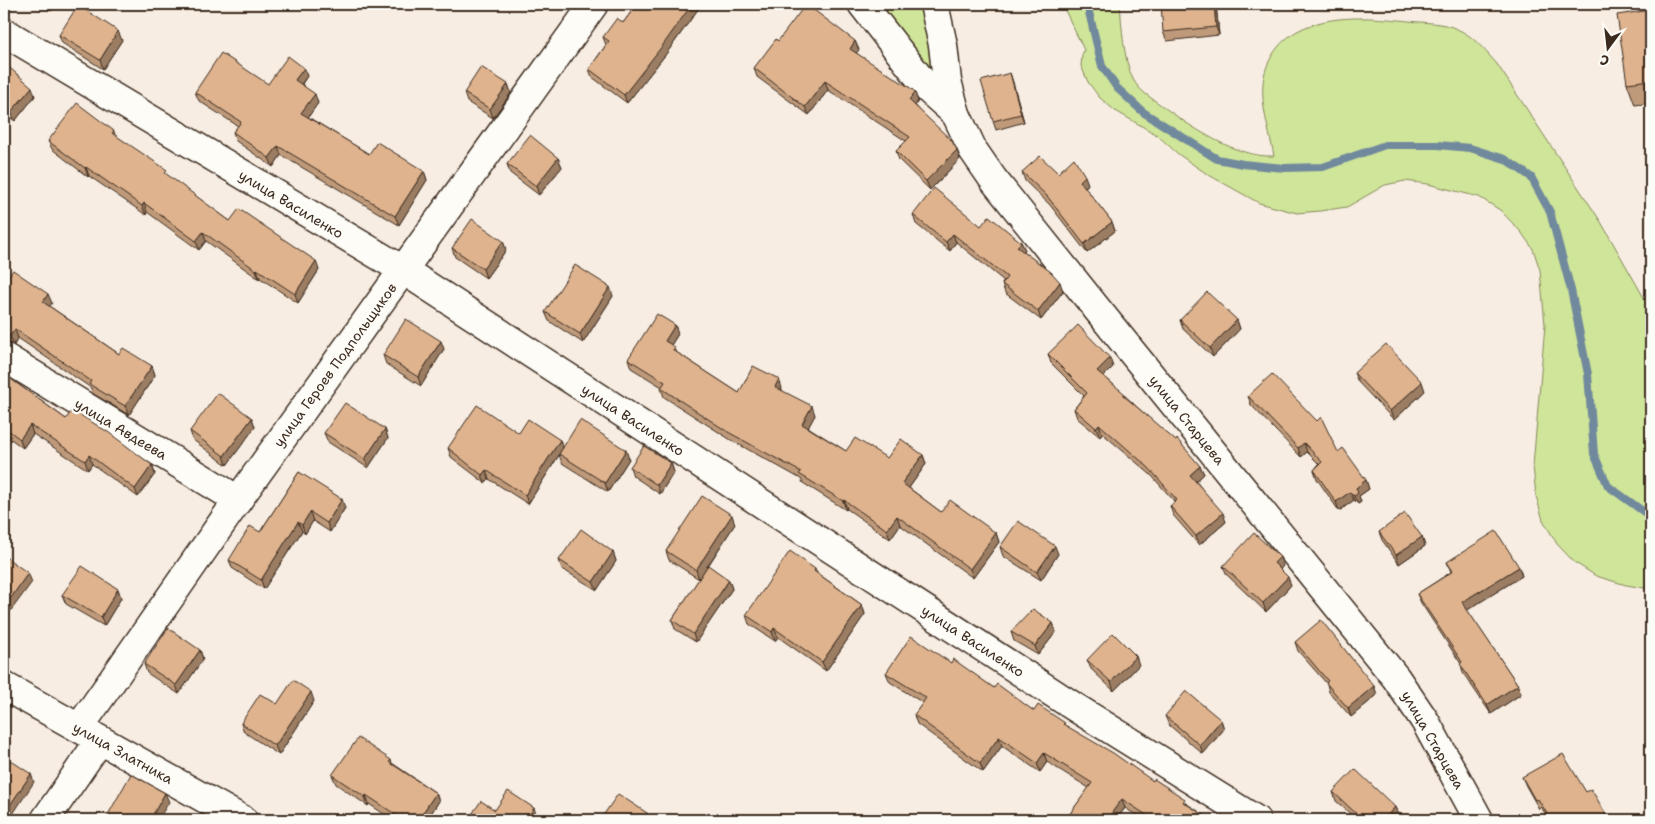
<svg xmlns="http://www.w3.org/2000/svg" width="1655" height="824" font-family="'Shantell Sans',sans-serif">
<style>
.green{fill:#cfe599;stroke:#85885c}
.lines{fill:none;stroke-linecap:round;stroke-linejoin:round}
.stream{stroke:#71899d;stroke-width:8}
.minor-casing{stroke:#3b2a1e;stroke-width:31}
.minor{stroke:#fdfcf7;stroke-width:28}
.wall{fill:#bf9a7a;stroke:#3b2a1e}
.shaded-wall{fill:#9b7d63;stroke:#3b2a1e}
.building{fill:#deb38e;stroke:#3b2a1e}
.labels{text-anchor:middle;stroke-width:4.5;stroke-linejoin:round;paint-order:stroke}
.street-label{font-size:14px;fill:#3b2a1e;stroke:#fdfcf7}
</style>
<rect width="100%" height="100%" fill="#f7ede2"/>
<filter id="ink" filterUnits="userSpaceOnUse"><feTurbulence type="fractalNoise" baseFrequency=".02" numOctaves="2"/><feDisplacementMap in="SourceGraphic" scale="10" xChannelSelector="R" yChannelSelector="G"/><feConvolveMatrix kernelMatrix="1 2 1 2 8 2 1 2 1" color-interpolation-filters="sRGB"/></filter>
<g filter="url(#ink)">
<g class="green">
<polygon points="879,4 924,4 935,66 931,70 925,69"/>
<path d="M1062,4H1120C1122,27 1123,58 1133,79C1139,91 1150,97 1161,105C1191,127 1236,158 1274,156C1269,128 1256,94 1267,66C1289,10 1360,16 1409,21C1425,23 1442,22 1457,29C1474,36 1485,51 1497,64L1601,222L1651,310V589L1626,585L1596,576L1574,562L1557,544L1543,520L1536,496L1533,466L1545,325L1540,270L1533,249L1521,232L1500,210L1479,197L1428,184L1405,181L1385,185L1347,207L1320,211L1297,213L1259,203L1207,174L1178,154L1157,135L1114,110L1099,97L1088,82L1081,66L1082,55L1084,50Z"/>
</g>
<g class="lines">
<polyline class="stream" points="1087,4 1102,66 1117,88 1143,112 1217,159 1243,164 1284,168 1323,167 1385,145 1438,145 1470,148 1505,159 1531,177 1550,212 1571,290 1588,374 1594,454 1608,486 1651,517"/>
<defs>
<g id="minor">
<polyline points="862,4 929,90 956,114"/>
<polyline points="934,4 943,45 947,81 956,114 973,150 993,179 1097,309 1396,678 1425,721 1479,820"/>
<polyline points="4,32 403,270 1073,706 1256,820"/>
<polyline points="4,357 238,500"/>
<polyline points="4,686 243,820"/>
<polyline points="79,728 238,500 594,4"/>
<polyline points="45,820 100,740"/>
</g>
</defs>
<use href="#minor" class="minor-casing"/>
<use href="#minor" class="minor"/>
</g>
<g class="wall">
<polygon points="41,4 56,4 51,11"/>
<polygon points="637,4 700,4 701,5 666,54 627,103 592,77 589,69 606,45 603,37 623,23"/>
<polygon points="1216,4 1219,35 1167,41 1163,32"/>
<polygon points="1651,10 1651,103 1635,105 1627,83"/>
<polygon points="59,35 122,40 103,69 62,43"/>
<polygon points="778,41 855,41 859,50 856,53 918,101 915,105 960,159 930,190 899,160 896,151 906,141 828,90 809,115 757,77 754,68"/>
<polygon points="4,63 35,96 15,121 4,113"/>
<polygon points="1010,73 1024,122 996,130 993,121"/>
<polygon points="307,76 302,84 318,103 308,117 369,154 424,171 427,180 399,225 281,155 273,167 236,141 233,132 238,126 199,101 195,92 268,84"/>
<polygon points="508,84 511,93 493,118 467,102 464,93"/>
<polygon points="114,131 115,135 169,177 230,221 319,270 298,303 260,278 259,279 206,241 199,250 147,212 146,215 89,176 88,177 52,149 48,141"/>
<polygon points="558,158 562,167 539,195 510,173 507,164"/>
<polygon points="1022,172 1058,173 1088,184 1085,188 1112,222 1115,231 1087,253 1050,205 1025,181"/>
<polygon points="913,215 981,226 1021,242 1025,250 1024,251 1063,291 1041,320 1005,293 1002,284 1004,281 956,242 950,251 916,224"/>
<polygon points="503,241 506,250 486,278 455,257 452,248"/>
<polygon points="4,284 52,303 49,306 119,354 152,366 155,375 129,415 92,393 91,388 18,338 14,345 4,341"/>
<polygon points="613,296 583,343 549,321 545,312"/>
<polygon points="1180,320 1237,320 1240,329 1213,357 1183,329"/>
<polygon points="675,325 678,334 671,345 676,352 739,393 782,388 781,390 815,415 808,427 846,451 887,458 923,455 926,464 909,488 941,512 996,533 999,542 973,578 900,525 890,539 847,509 846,510 803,483 801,479 731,440 664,397 661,388 662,387 631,368 628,359"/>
<polygon points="444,349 421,386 386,364 383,355"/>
<polygon points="1048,354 1113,367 1104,376 1200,466 1204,474 1196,481 1226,522 1199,545 1173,515 1170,506 1175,502 1151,475 1102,433 1100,437 1077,418 1074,409 1084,396 1051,363"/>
<polygon points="1354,373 1425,391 1394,420 1358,382"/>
<polygon points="4,374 66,419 152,465 155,474 138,497 92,464 88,470 33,434 23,448 4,434"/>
<polygon points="1248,396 1338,452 1366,480 1369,489 1359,496 1361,502 1358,504 1354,500 1339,511 1317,479 1314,470 1319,464 1307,452 1301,457 1251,405"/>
<polygon points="252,418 255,427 227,465 193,440 190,431"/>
<polygon points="385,429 388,438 368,468 328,442 324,433"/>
<polygon points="519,433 560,440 563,447 629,459 608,492 562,463 559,455 528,504 489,479 485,483 451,457 448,448"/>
<polygon points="671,463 674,472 660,494 633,476 630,467"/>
<polygon points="299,472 345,508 330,532 313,521 305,534 302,531 264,589 232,568 229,560 260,532"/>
<polygon points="735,524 708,566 729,580 732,589 696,642 675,629 672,620 699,579 669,560 666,551"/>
<polygon points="1379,532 1422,537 1425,546 1399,564 1382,540"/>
<polygon points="1000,547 1058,554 1041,580 1003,556"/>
<polygon points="613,552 616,561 597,590 562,569 559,560"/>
<polygon points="1447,562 1519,567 1522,576 1467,610 1518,685 1521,694 1491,714 1463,673 1461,664 1421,603 1417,594 1451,572"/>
<polygon points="1223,566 1283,566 1280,569 1291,585 1266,612 1226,574"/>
<polygon points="815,569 817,573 862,605 865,614 826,671 778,637 775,641 749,624 746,615"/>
<polygon points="118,589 121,598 104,626 66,604 62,595"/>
<polygon points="1053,623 1056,632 1038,655 1014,641 1011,632"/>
<polygon points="1295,642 1374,686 1377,695 1351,717 1329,692 1327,684 1298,651"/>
<polygon points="200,650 203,659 179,694 147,673 144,664"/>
<polygon points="1087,660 1139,665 1114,691 1091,669"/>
<polygon points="951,663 1034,711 1066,726 1212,820 1144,820 1125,808 1116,820 1071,820 1069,815 1089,788 1047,762 1040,772 1002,746 983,772 917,724 914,715 923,703 890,682 886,673"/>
<polygon points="314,701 279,755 244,732 241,723 277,704"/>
<polygon points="1165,716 1221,720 1224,729 1203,754 1169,725"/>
<polygon points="391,760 392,763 436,793 439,801 427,820 393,820 369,804 368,806 336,784 332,775"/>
<polygon points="1522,777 1586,792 1606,814 1609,820 1549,820 1541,807 1539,809 1526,786"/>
<polygon points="1333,792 1395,807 1399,816 1395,820 1357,820 1336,801"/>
</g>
<g class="shaded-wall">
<polygon points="48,4 56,4 51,11"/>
<polygon points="692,4 700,4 701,5 666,54 627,103 624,95"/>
<polygon points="1214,4 1216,4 1219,35 1216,27"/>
<polygon points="118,31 122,40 103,69 100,60"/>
<polygon points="855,41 859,50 853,57 850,49"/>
<polygon points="304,68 307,76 298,89 295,80"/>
<polygon points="1010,73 1013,82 1024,122 1021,114"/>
<polygon points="825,81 828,90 809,115 805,107"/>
<polygon points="508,84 511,93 493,118 490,109"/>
<polygon points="32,87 35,96 15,121 11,112"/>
<polygon points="915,92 918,101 913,109 909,100"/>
<polygon points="315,94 318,103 305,122 301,113"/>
<polygon points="278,146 281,155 273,167 269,158"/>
<polygon points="957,150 960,159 930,190 926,181"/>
<polygon points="558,158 562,167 539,195 536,186"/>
<polygon points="86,167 89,176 88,177 85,168"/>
<polygon points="424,171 427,180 399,225 395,216"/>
<polygon points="1085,176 1088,184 1083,190 1080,181"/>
<polygon points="144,203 147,212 146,215 142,206"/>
<polygon points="1112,222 1115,231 1087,253 1084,244"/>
<polygon points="203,232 206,241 199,250 196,241"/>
<polygon points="953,234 956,242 950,251 946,242"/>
<polygon points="503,241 506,250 486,278 483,269"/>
<polygon points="1021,242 1025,250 1021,255 1017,247"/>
<polygon points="316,261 319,270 298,303 295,294"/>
<polygon points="257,269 260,278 259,279 256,270"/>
<polygon points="1060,282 1063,291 1041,320 1038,311"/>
<polygon points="610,287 613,296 583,343 580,334"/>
<polygon points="48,294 52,303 46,311 43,302"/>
<polygon points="1237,320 1240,329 1213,357 1210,348"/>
<polygon points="675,325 678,334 668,350 665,341"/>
<polygon points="15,329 18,338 14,345 10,336"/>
<polygon points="441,341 444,349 421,386 418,377"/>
<polygon points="1110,358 1113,367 1100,380 1097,371"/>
<polygon points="152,366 155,375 129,415 125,406"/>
<polygon points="779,379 782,388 778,395 775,387"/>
<polygon points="1422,382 1425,391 1394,420 1390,411"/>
<polygon points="812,406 815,415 806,432 802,424"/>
<polygon points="252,418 255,427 227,465 224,456"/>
<polygon points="1099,424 1102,433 1100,437 1096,428"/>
<polygon points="30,425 33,434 23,448 20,439"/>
<polygon points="385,429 388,438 368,468 365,459"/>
<polygon points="560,440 563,448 559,454 559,455 528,504 525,495"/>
<polygon points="1304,443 1307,452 1301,457 1298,448"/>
<polygon points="626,450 629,459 608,492 605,483"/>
<polygon points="89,455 92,464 88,470 85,461"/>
<polygon points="923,455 926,464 906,492 902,483"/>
<polygon points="671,463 674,472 660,494 657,485"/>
<polygon points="152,465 155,474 138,497 135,489"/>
<polygon points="1200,466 1204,474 1193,484 1190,475"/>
<polygon points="486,470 489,479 485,483 482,475"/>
<polygon points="1366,480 1369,489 1359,496 1361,502 1358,504 1354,496 1356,488"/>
<polygon points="1350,492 1354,500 1339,511 1336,502"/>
<polygon points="342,499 345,508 330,532 327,523"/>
<polygon points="844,500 847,509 846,510 843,501"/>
<polygon points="310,512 313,521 305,534 302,525"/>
<polygon points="1223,513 1226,522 1199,545 1196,536"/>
<polygon points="732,515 735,524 699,579 696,570"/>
<polygon points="897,516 900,525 890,539 887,530"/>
<polygon points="298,522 302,531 264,589 261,580"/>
<polygon points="996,533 999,542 973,578 970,569"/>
<polygon points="1422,537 1425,546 1399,564 1396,555"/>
<polygon points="1055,546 1058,554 1041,580 1037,572"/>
<polygon points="613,552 616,561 597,590 593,582"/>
<polygon points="1280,557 1283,566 1278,572 1274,563"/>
<polygon points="1519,567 1522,576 1466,611 1462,602"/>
<polygon points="28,573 32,582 4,620 4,608"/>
<polygon points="1288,577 1291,585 1266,612 1263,603"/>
<polygon points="729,580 732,589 696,642 693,634"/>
<polygon points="118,589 121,598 104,626 101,617"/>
<polygon points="862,605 865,614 826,671 822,662"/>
<polygon points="1053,623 1056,632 1038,655 1035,646"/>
<polygon points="774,628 778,637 775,641 772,632"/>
<polygon points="200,650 203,659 179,694 176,685"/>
<polygon points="1136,656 1139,665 1114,691 1111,682"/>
<polygon points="1518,685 1521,694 1491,714 1487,705"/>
<polygon points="1374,686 1377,695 1351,717 1348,708"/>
<polygon points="311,692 314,701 279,755 275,746"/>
<polygon points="1221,720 1224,729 1203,754 1200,745"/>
<polygon points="999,737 1002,746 983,772 980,763"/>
<polygon points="1044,753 1047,762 1040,772 1037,763"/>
<polygon points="31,774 34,782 9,820 4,820 4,814"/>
<polygon points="165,793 169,802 158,820 150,820"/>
<polygon points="436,793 439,801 427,820 418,820"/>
<polygon points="366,795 369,804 368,806 365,797"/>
<polygon points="1122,799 1125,808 1116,820 1112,820 1110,815"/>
<polygon points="1395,807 1399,816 1395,820 1383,820"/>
<polygon points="534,808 537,817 535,820 526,820"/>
<polygon points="647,813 650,820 642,820"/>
<polygon points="1606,814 1609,820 1596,820"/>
</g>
<g class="building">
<polygon points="637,4 692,4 663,45 624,95 589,69 609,41 603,37 617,18 623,23"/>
<polygon points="806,4 855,41 850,49 912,89 915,92 909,100 952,141 957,150 926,181 896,151 910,137 825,81 805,107 754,68 776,39 778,41"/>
<polygon points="1161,4 1214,4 1216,27 1163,32"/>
<polygon points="78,5 118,31 100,60 59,35"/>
<polygon points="1651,10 1651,80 1627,83 1617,15"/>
<polygon points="221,53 268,84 288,56 304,68 295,80 315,94 301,113 369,154 377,142 424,171 395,216 278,146 269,158 233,132 241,122 195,92"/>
<polygon points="4,63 32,87 11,112 4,107"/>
<polygon points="481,67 508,84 490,109 464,93"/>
<polygon points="1010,73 1021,114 993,121 981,81"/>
<polygon points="77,103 114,131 112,133 167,170 165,173 230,221 239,209 316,261 295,294 257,269 256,270 203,232 196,241 144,203 142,206 86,167 85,168 48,141"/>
<polygon points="530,135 558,158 536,186 507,164"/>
<polygon points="1040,156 1058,173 1074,158 1085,176 1080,181 1112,222 1084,244 1047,196 1022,172"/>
<polygon points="934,188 981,226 989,216 1021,242 1017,247 1051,272 1060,282 1038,311 1002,284 1007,277 953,234 946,242 913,215"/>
<polygon points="472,219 503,241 483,269 452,248"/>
<polygon points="575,265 610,287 580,334 545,312"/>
<polygon points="13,270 48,294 43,302 119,354 123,348 152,366 125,406 89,384 91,381 15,329 10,336 4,334 4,284"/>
<polygon points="1207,292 1237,320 1210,348 1180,320"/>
<polygon points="657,314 675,325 665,341 675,347 673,350 739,393 753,366 779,379 775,387 812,406 802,424 846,451 855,438 887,458 901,439 923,455 902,483 941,512 950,500 996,533 970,569 897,516 887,530 844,500 843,501 799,474 801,472 728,432 661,388 665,382 628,359"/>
<polygon points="406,319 441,341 418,377 383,355"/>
<polygon points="1078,325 1110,358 1097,371 1125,394 1123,395 1176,441 1177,439 1200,466 1190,475 1223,513 1196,536 1170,506 1177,500 1148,467 1099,424 1096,428 1074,409 1087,393 1048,354"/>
<polygon points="1386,344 1422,382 1390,411 1354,373"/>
<polygon points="4,374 66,419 72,410 108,432 152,465 135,489 89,455 85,461 30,425 20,439 4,427"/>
<polygon points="1272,374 1317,421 1321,417 1338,452 1343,448 1366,480 1356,488 1358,493 1354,496 1350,492 1336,502 1314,470 1322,462 1304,443 1298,448 1248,396"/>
<polygon points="218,393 252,418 224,456 190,431"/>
<polygon points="345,403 385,429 365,459 324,433"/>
<polygon points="477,405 519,433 528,419 560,440 525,495 486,470 482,475 448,448"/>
<polygon points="580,420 626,450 605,483 559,454"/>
<polygon points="644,446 671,463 657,485 630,467"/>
<polygon points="299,472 342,499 327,523 310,512 302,525 298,522 261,580 229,560 250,526 260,532"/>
<polygon points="702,496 732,515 696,570 666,551"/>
<polygon points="1405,513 1422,537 1396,555 1379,532"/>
<polygon points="1018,521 1055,546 1037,572 1000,547"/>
<polygon points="581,529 613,552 593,582 559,560"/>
<polygon points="1496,531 1519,567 1462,602 1518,685 1487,705 1460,664 1462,662 1417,594 1453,571 1447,562"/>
<polygon points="1254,533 1280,557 1274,563 1288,577 1263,603 1223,566"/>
<polygon points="790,551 815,569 814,571 862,605 822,662 774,628 772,632 746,615"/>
<polygon points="4,556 28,573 4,608"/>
<polygon points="708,565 729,580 693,634 672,620"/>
<polygon points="82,566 118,589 101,617 62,595"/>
<polygon points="1033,609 1053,623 1035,646 1011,632"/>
<polygon points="1321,620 1374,686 1348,708 1326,683 1328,681 1295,642"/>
<polygon points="168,628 200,650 176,685 144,664"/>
<polygon points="1113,633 1136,656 1111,682 1087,660"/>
<polygon points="911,636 951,663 953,659 994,688 997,684 1034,711 1038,705 1065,723 1063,724 1113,753 1153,781 1154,779 1185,799 1183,802 1212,820 1154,820 1122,799 1110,815 1069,815 1092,783 1044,753 1037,763 999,737 980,763 914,715 926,698 886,673"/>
<polygon points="293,680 311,692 275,746 241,723 260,694 277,704"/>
<polygon points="1186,691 1221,720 1200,745 1165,716"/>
<polygon points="358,738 391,760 389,762 436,793 418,820 404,820 366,795 365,797 332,775"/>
<polygon points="1563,754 1586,792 1591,789 1606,814 1596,820 1551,820 1538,799 1535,800 1522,777"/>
<polygon points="4,756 31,774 4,814"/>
<polygon points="1355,769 1395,807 1383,820 1363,820 1333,792"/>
<polygon points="131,774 165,793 150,820 105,820"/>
<polygon points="508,791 534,808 526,820 468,820 481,801 495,810"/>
<polygon points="618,794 647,813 642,820 600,820"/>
</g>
</g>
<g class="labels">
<g class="street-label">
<text transform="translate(291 204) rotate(31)" y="5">улица Василенко</text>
<text transform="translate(335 365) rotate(-54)" y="5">улица Героев Подпольщиков</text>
<text transform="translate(633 420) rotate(33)" y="5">улица Василенко</text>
<text transform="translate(1187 420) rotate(51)" y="5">улица Старцева</text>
<text transform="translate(121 429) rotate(31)" y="5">улица Авдеева</text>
<text transform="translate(973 641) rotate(33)" y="5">улица Василенко</text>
<text transform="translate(1433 740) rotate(60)" y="5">улица Старцева</text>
<text transform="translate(123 753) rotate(29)" y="5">улица Златника</text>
</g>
</g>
<rect width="1655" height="824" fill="none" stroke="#fdfcf7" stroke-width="20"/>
<rect x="10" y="10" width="1635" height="804" fill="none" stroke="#3b2a1e" stroke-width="2" filter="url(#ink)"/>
<g transform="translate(1608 48) rotate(195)" stroke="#fdfcf7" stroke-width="4" paint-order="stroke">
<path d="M0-4L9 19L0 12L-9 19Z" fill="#3b2a1e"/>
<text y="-8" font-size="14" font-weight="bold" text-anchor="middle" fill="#3b2a1e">С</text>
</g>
</svg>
